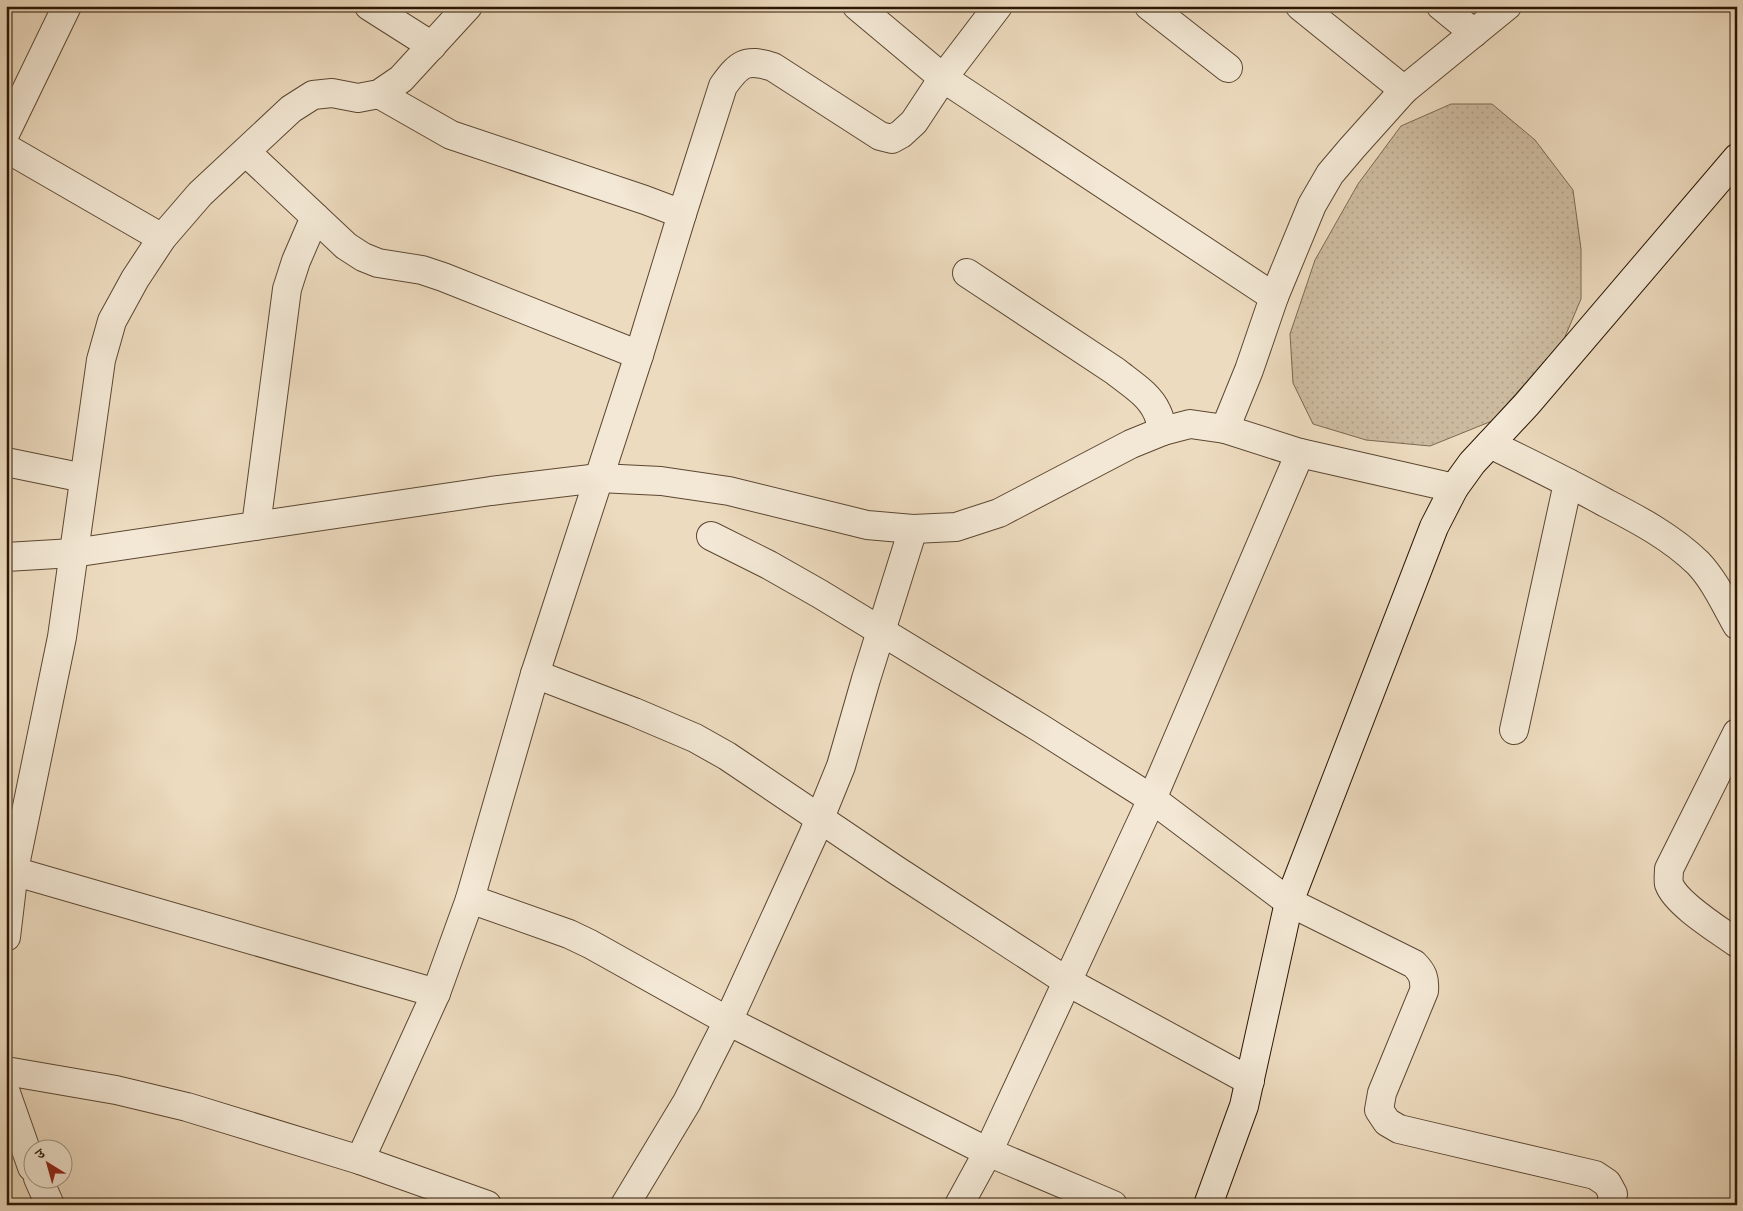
<svg xmlns="http://www.w3.org/2000/svg" width="1743" height="1211" font-family="'IM FELL Double Pica','Noto Serif Devanagari',serif">
<style>
.park{fill:url(#park-dots);stroke:#7c6851}
.lines{fill:none;stroke-linecap:round;stroke-linejoin:round}
.street-casing{stroke:#5c4732;stroke-width:30}
.secondary-casing{stroke:#2b1603;stroke-width:30}
.street{stroke:#f3e8d5;stroke-width:28}
.secondary{stroke:#f3e8d5;stroke-width:28}
</style>
<defs>
<pattern id="park-dots" width="8" height="8" patternUnits="userSpaceOnUse" patternTransform="scale(1.25)"><rect width="8" height="8" fill="#ccba9f"/><path d="M2 2h.1M6 6h.1" fill="none" stroke="#af9f87" stroke-width="1.8" stroke-linecap="round"/></pattern>
</defs>
<rect width="100%" height="100%" fill="#eddbbf"/>
<filter id="stains"><feTurbulence type="fractalNoise" baseFrequency=".004" numOctaves="4"/><feColorMatrix values="0 0 0 0 .2 0 0 0 0 .09 0 0 0 0 .02 0 0 0 .5 -.17"/></filter>
<radialGradient id="worn" r=".72"><stop offset=".6" stop-color="#630" stop-opacity="0"/><stop offset="1" stop-color="#630" stop-opacity=".3"/></radialGradient>
<polygon class="park" points="1451,104 1492,104 1535,140 1573,190 1581,249 1581,299 1564,339 1492,421 1430,446 1366,440 1313,424 1293,383 1290,334 1315,260 1358,184 1401,126"/>
<g class="lines">
<defs>
<g id="street">
<polyline points="369,6 432,46"/>
<polyline points="857,6 943,78 1274,297"/>
<polyline points="1149,6 1228,68"/>
<polyline points="1300,6 1404,90"/>
<polyline points="1441,6 1474,33"/>
<polyline points="379,94 451,135 645,200 682,214"/>
<polyline points="6,132 67,6"/>
<polyline points="6,148 162,238"/>
<polyline points="246,152 346,246 363,257 378,263 422,270 443,277 639,355"/>
<path d="M967,273L1115,371C1130,383 1149,394 1157,412C1160,418 1161,424 1163,431"/>
<polyline points="1225,429 1249,370 1274,297 1312,205 1330,174 1352,148 1404,90 1507,6"/>
<path d="M1490,444C1529,463 1568,482 1606,503C1639,520 1671,537 1698,563C1715,581 1725,604 1737,625"/>
<polyline points="6,462 84,478"/>
<polyline points="256,526 287,289 296,261 315,217"/>
<path d="M711,536L769,565L820,594L1040,728L1152,799L1289,902L1414,964C1423,973 1425,979 1424,991L1382,1093L1379,1110L1387,1122L1399,1129L1595,1175L1607,1183L1613,1194L1611,1205"/>
<polyline points="6,557 73,553 491,491 599,478 661,481 729,491 867,525 913,529 956,527 999,513 1131,444 1163,431 1190,424 1225,429 1300,453 1454,488"/>
<polyline points="535,674 634,712 695,738 727,756 896,870 1068,982 1250,1081"/>
<polyline points="1514,730 1568,483"/>
<path d="M1737,733L1669,869C1669,874 1668,880 1669,884C1676,904 1719,930 1737,943"/>
<polyline points="6,869 436,993"/>
<polyline points="470,899 569,934 590,944 728,1021 988,1152 1113,1205"/>
<polyline points="6,937 14,870 62,637 101,360 112,321 135,279 162,238 200,194 291,109 313,95 332,93 358,98 379,94 401,79 468,6"/>
<polyline points="6,1071 116,1090 187,1107 360,1160 487,1205"/>
<polyline points="6,1093 32,1167"/>
<path d="M360,1160L436,993L470,899L535,674L639,355L682,214L723,86C739,64 745,58 773,67L880,136L892,139L901,134L914,122L943,78L998,6"/>
<polyline points="38,1178 50,1205"/>
<polyline points="625,1205 687,1102 728,1021 813,835 841,766 866,679 913,529"/>
<polyline points="959,1205 988,1152 1152,799 1300,453"/>
</g>
<polyline id="secondary" points="1208,1205 1244,1106 1289,902 1434,527 1454,488 1472,463 1527,404 1737,158"/>
</defs>
<use href="#street" class="street-casing"/>
<use href="#secondary" class="secondary-casing"/>
<use href="#street" class="street"/>
<use href="#secondary" class="secondary"/>
</g>
<rect width="1743" height="1211" fill="none" stroke="#eddbbf" stroke-width="25"/>
<rect x="8" y="8" width="1728" height="1196" fill="none" stroke="#2b1603" stroke-width="2.5"/>
<rect x="12" y="12" width="1718" height="1186" fill="none" stroke="#2b1603"/>
<g transform="translate(48 1164) rotate(323)"><circle r="24" fill="#f3e8d5" stroke="#a39481"/>
<path d="M0-4L9 19L0 12L-9 19Z" fill="#8f2418"/>
<text y="-8" font-size="14" font-weight="bold" text-anchor="middle" fill="#2b1603">उ</text>
</g>
<rect width="100%" height="100%" filter="url(#stains)"/>
<rect width="100%" height="100%" fill="url(#worn)"/>
</svg>
